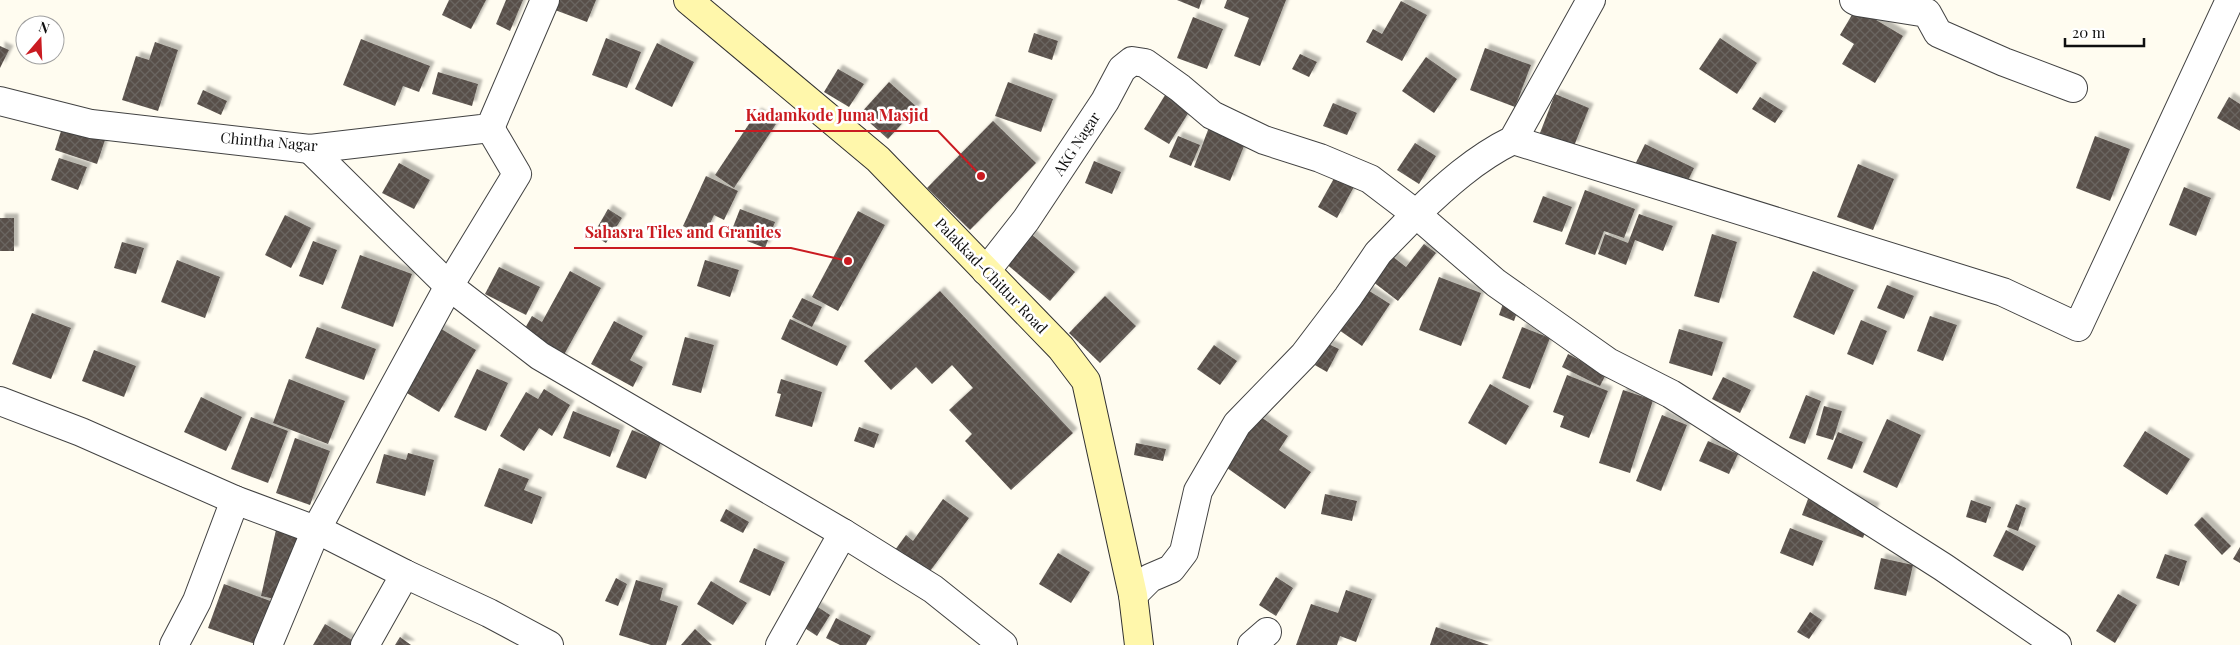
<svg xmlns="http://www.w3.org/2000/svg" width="2240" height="645" font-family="'Playfair Display',serif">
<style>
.building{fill:url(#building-cross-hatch);filter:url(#shadow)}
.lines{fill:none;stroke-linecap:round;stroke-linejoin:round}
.minor-casing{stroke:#424242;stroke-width:30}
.secondary-casing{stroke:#313131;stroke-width:30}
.minor{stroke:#fff;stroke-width:28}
.secondary{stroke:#fff7ab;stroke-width:28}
.labels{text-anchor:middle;stroke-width:5;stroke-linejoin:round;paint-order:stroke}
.street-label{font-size:15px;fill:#0f0f0f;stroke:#fff}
.leader{fill:none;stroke:#ca1b21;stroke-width:2}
.callout-dot{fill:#ca1b21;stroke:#fff;stroke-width:2}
.callout-label{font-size:16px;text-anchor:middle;font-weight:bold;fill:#ca1b21;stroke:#fff;stroke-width:5;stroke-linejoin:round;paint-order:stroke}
</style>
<defs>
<pattern id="building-cross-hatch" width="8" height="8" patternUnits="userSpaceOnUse" patternTransform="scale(1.25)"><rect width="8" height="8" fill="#58504a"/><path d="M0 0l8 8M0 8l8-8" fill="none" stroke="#6b6560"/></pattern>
<filter id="shadow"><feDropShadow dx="4.5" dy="-4.5" stdDeviation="1" flood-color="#0004"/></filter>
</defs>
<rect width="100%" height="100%" fill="#fffcf0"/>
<g class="building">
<polygon points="449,0 486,0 471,29 442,15"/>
<polygon points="506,0 523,0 510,31 496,24"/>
<polygon points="559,0 596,0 587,22 555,10"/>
<polygon points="1177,0 1202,0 1199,9"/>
<polygon points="1227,0 1286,0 1260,66 1234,56 1249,18 1224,8"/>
<polygon points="1401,1 1427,15 1402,61 1366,42 1373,29 1382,34"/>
<polygon points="1856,8 1903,36 1875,83 1842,64 1854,44 1840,35"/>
<polygon points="1193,17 1223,29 1207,69 1177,58"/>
<polygon points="1034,33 1058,41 1052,60 1028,52"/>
<polygon points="606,38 641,52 627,88 592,75"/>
<polygon points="1720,38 1757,63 1737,94 1699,69"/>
<polygon points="361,39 430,66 419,92 403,86 395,106 343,85"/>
<polygon points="155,42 178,50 158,111 122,100 136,56 149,60"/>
<polygon points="657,43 694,62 672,107 635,89"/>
<polygon points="0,46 9,50 0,68"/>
<polygon points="1485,48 1531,65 1515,107 1470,90"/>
<polygon points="1300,54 1317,62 1309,77 1292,69"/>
<polygon points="1426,57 1457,79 1434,113 1402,91"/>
<polygon points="838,69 864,84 849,107 824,92"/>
<polygon points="438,72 478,84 472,106 432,94"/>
<polygon points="889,82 917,107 888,139 860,114"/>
<polygon points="1008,82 1053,99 1041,132 995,116"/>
<polygon points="203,90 227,101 221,115 197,104"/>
<polygon points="1167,92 1192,107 1169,144 1144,129"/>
<polygon points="1555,94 1589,108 1574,146 1540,133"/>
<polygon points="1760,97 1783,111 1775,123 1752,109"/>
<polygon points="2229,97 2240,104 2240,131 2217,118"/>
<polygon points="1333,103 1357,113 1347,135 1323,126"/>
<polygon points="757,112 776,124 734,188 715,175"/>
<polygon points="993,121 1036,163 970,230 927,188"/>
<polygon points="1211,122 1248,136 1230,181 1194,167"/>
<polygon points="62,128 105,140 97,164 55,150"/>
<polygon points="1178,136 1200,145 1191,166 1169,157"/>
<polygon points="2095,136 2130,149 2110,201 2076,188"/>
<polygon points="1415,143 1436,156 1419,184 1397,170"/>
<polygon points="1645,144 1694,168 1676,205 1627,181"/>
<polygon points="59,158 87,167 78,190 51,180"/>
<polygon points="1094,161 1121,172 1112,194 1085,183"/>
<polygon points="399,163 430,180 414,209 382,193"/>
<polygon points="1858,164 1894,179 1873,230 1837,217"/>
<polygon points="1337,173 1356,183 1337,218 1318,207"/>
<polygon points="706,176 738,191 724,220 714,215 704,236 683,226"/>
<polygon points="2184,187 2211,198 2196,236 2169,225"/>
<polygon points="1585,190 1635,209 1624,238 1604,231 1595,255 1565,244"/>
<polygon points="1543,196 1572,207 1562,232 1533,222"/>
<polygon points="608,209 622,218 606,243 593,235"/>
<polygon points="740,209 775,222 765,248 747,241 750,233 733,227"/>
<polygon points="858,211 885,225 838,311 812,297"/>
<polygon points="1639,214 1673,226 1663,251 1635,240 1626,265 1598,254 1605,234 1628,243"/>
<polygon points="285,215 311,228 291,268 265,255"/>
<rect x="0" y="218" width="14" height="33"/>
<polygon points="1030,233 1075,272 1050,301 1004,262"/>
<polygon points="1712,234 1737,242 1719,303 1694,296"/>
<polygon points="313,241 337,250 323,285 299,276"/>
<polygon points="122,242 144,248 136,274 114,268"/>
<polygon points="1424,244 1436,253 1398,301 1368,278 1388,253 1406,267"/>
<polygon points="360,255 412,274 393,327 341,308"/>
<polygon points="177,260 220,277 205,318 161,302"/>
<polygon points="705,260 739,270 730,297 697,286"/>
<polygon points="499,267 540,287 526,315 485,294"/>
<polygon points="570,271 601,288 561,360 520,337 532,316 542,322"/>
<polygon points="1813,271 1854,290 1834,335 1793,317"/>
<polygon points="1439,277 1481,293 1461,346 1419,330"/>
<polygon points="1887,285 1914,296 1904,319 1877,308"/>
<polygon points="1363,287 1390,304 1362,346 1336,328"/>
<polygon points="940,291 1073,433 1011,490 965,441 972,434 949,410 973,388 952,365 932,384 916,367 891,390 864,361"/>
<polygon points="1105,296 1136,326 1100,363 1069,333"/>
<polygon points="802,298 822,307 812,327 792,317"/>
<polygon points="1505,298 1520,304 1514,321 1499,315"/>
<polygon points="32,313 71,328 51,379 12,364"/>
<polygon points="1930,316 1957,325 1943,361 1917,351"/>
<polygon points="790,319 847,346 837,366 781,339"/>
<polygon points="1861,320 1887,331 1873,365 1847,354"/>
<polygon points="614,321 643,336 630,360 643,367 633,387 591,364"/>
<polygon points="317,327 376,349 364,380 305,358"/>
<polygon points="438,327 476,350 439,412 400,389"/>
<polygon points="1522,327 1550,338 1530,389 1502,378"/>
<polygon points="1679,329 1723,342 1712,376 1669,363"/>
<polygon points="685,337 714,345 701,393 672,385"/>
<polygon points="1324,342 1339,349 1327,372 1313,364"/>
<polygon points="1214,345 1237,361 1220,385 1197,369"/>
<polygon points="94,350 136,366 124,397 82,381"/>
<polygon points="1568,354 1606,374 1600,386 1562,367"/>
<polygon points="477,369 508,383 486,431 454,417"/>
<polygon points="1567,375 1608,391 1589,438 1560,427 1564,416 1553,412"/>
<polygon points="1723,377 1751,390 1740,413 1712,399"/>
<polygon points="289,379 345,401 328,444 273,423"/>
<polygon points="781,379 822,392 812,427 775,416 781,394 777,393"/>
<polygon points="1490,384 1529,406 1506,445 1468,423"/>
<polygon points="544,389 570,405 552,436 539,428 524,451 500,436 526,392 538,399"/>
<polygon points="1623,390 1653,400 1630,473 1599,463"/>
<polygon points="1806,395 1821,401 1805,444 1789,438"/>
<polygon points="201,397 242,417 226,451 184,432"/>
<polygon points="1824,406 1842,411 1833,440 1816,435"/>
<polygon points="573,411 620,430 610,457 563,438"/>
<polygon points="1255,413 1288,436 1279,450 1311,472 1285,509 1220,463"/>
<polygon points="1662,415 1687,425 1661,491 1636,481"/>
<polygon points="251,417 288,431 268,483 231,469"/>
<polygon points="1887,419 1921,435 1897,488 1863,472"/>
<polygon points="859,427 879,434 874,448 854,441"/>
<polygon points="632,430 661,442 646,479 616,467"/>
<polygon points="2145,431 2190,459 2167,495 2123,466"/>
<polygon points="1838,432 1863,442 1852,469 1827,459"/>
<polygon points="295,438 330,451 310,505 276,493"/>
<polygon points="1708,441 1738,454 1729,474 1699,461"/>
<polygon points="1136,443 1166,449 1163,461 1134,455"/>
<polygon points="408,453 434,460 425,496 376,483 384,454 406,460"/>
<polygon points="499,468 529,479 524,490 542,497 532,524 484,506"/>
<polygon points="1814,483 1875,507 1863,538 1802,515"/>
<polygon points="1325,494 1357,501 1352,521 1321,514"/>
<polygon points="943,499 969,518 928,574 895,550 906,535 913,541"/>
<polygon points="1971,500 1991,507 1986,523 1966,517"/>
<polygon points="2016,504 2026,508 2018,531 2007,527"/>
<polygon points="726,509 749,522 743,533 720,521"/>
<polygon points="2202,517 2231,546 2222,555 2194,525"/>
<polygon points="1790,528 1823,541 1813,566 1780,553"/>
<polygon points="276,530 298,535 284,601 261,596"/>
<polygon points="2006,530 2036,546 2023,571 1993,556"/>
<polygon points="2240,547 2240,563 2233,559"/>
<polygon points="754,548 785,562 770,596 739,582"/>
<polygon points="1058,553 1090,572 1071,603 1039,584"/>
<polygon points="2165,554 2187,561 2179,586 2156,578"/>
<polygon points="1881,558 1913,565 1906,596 1874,589"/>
<polygon points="1276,577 1293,588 1276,616 1259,605"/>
<polygon points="616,578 627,584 618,606 605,601"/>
<polygon points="636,580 663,588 660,600 678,606 666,645 651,645 619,635"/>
<polygon points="711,581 747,603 733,625 697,604"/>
<polygon points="224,584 273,602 258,645 208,628"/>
<polygon points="1346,590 1372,599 1356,642 1340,636 1337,645 1296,645 1311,604 1338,613"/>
<polygon points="2118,594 2137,605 2115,643 2096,631"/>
<polygon points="810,602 830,615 817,636 797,623"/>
<polygon points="1810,612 1822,620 1809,639 1797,632"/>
<polygon points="836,618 871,636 866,645 840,645 826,638"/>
<polygon points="325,624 357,643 355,645 313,645"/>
<polygon points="1436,627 1489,645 1430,645"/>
<polygon points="695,629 712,645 681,645"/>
<polygon points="400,637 411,645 395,645"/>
</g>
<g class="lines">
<defs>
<g id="minor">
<polyline points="1854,0 1858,2 1927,13 1938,33 2004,62 2073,88"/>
<polyline points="0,101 91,124 310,149 490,128 545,0"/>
<polyline points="1513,140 2003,292 2078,327 2230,0"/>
<polyline points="310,149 449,286 540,356 843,533 933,589 1003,645"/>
<path d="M986,271L1026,220L1105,101L1122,69L1132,61L1145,63L1180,88L1212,115L1264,140L1320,158L1370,179L1416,214C1445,186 1476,158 1513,140L1591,0"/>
<polyline points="0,401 81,432 235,500 197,601 174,645"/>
<polyline points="235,500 326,534 405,574 489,613 549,645"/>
<polyline points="1133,595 1150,578 1171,569 1184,552 1198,491 1237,424 1304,355 1348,297 1378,253 1416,214 1496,283 1608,362 1671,394 1943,567 2057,645"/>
<polyline points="268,645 316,530 449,286 517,174 490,128"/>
<polyline points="365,645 405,574"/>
<polyline points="780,645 843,533"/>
<polyline points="1252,645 1267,632"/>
</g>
<polyline id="secondary" points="688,0 878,159 1061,348 1086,381 1133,595 1139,645"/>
</defs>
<use href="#minor" class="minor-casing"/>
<use href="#secondary" class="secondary-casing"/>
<use href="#minor" class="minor"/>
<use href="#secondary" class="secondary"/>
</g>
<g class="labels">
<g class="street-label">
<text transform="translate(269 142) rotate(5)" y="5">Chintha Nagar</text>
<text transform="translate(1077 144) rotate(-57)" y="5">AKG Nagar</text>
<text transform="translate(991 276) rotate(46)" y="5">Palakkad-Chittur Road</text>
</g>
</g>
<path class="leader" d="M981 176L938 131H735M848 261L791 248H574"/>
<g class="callout-dot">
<circle cx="981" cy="176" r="5"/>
<circle cx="848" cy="261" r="5"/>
</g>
<g class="callout-label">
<text x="837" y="121">Kadamkode Juma Masjid</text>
<text x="683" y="238">Sahasra Tiles and Granites</text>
</g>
<g transform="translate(40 40) rotate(19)"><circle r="24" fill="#ffffff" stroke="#9f9f9f"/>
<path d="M0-4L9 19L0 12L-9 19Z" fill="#ca1b21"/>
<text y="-8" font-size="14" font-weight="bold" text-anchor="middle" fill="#0f0f0f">N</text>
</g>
<path d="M2065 38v8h79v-8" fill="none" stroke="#0f0f0f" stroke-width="2.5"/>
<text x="2072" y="38" font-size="15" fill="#0f0f0f" stroke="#ffffff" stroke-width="4" paint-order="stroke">20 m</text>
</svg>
